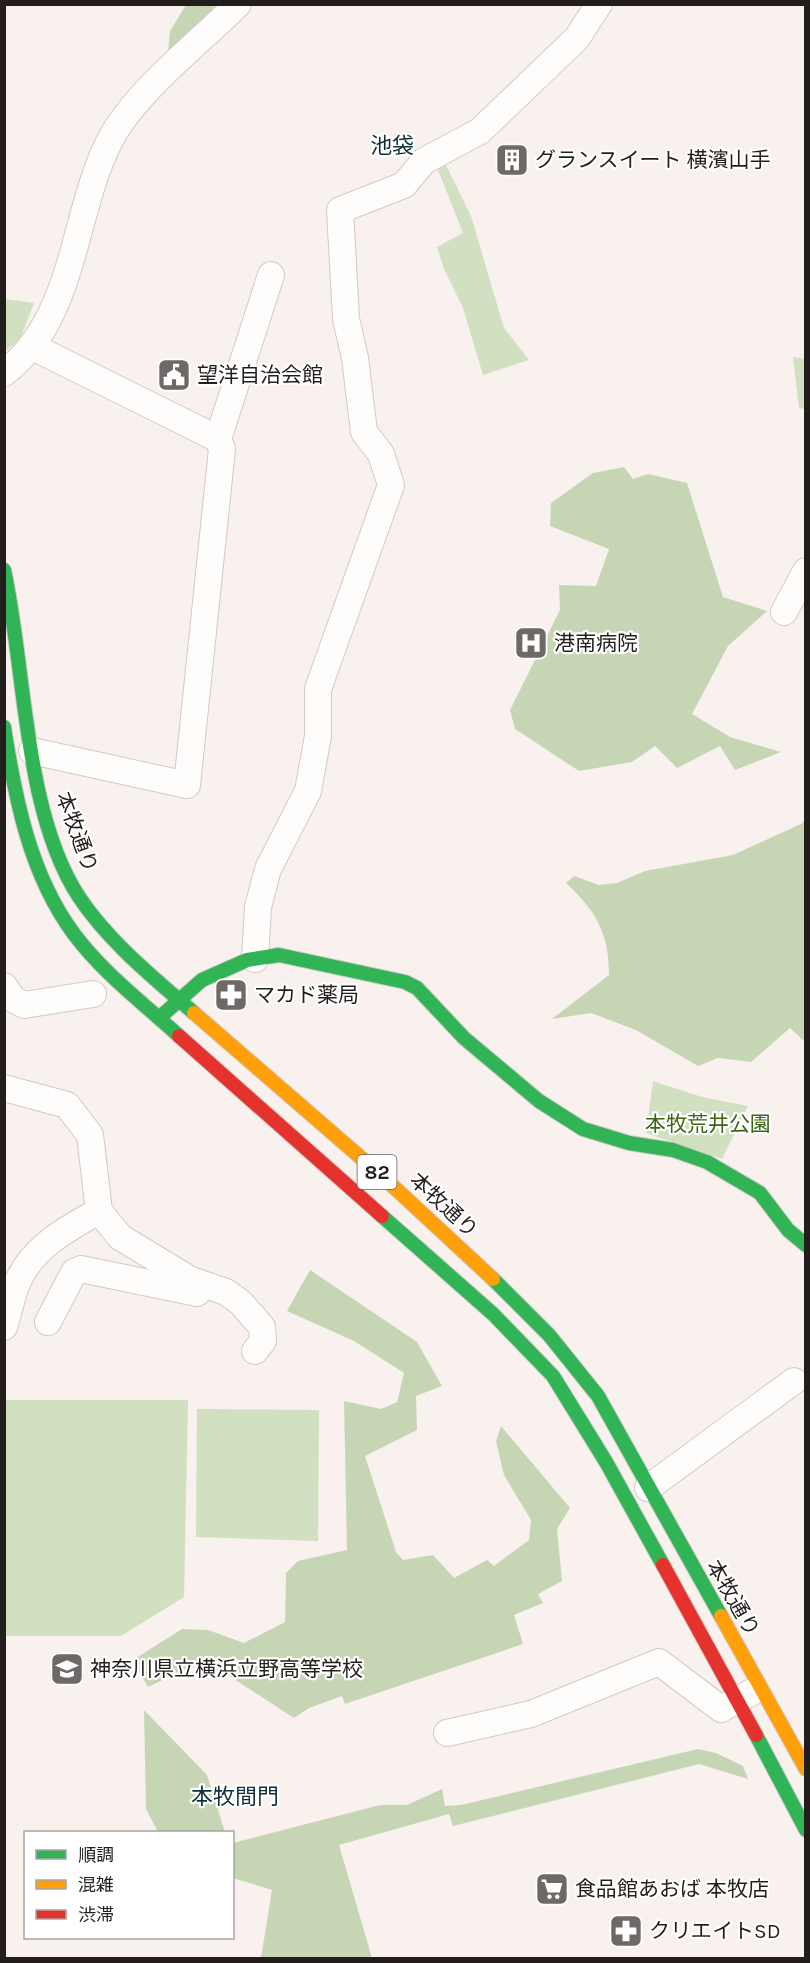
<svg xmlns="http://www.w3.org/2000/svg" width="810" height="1963" font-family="Karla,'Noto Sans JP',sans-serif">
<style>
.green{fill:#d1e0c0}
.forest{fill:#c6d6b5}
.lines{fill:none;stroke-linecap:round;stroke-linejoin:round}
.street-casing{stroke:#d0cac8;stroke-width:28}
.fast-casing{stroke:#d0cac8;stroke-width:16}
.slow-casing{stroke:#d0cac8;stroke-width:16}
.jam-casing{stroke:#d0cac8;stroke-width:16}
.street{stroke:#fefdfc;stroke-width:26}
.fast{stroke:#30b455;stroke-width:14}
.slow{stroke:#ff9f0a;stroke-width:14}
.jam{stroke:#e5322d;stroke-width:14}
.labels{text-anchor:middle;stroke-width:4.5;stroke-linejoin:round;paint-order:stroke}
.shield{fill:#fff;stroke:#656260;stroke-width:1.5}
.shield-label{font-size:20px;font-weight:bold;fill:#231e1c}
.poi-label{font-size:21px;fill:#231e1c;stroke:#fff;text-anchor:start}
.street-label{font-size:21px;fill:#231e1c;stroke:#fff}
.park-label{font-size:21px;fill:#3b6414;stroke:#fff}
.neighbourhood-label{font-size:22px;fill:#0f2e38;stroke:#fff}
</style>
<rect width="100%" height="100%" fill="#f8f1ee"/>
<g class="green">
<polygon points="446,165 471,216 504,328 529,360 483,375 463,308 444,269 437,247 463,233 438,170"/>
<polygon points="5,299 34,303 20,339 5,351"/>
<polygon points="793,357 805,359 805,409 799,408"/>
<polygon points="653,1081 702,1097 748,1106 722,1159 646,1133"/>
<polygon points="4,1400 188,1400 184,1597 121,1636 5,1636"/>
<polygon points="197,1409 319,1410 318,1541 196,1537"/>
</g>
<g class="forest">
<polygon points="186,5 213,5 214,8 168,53 170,31"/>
<polygon points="624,467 633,479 648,474 687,483 723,597 767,611 728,646 692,714 730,737 781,752 735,770 720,746 677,768 655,746 632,762 579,771 515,729 510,710 560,610 559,585 596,586 609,549 550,526 551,503 593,473"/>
<path d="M805,817V1042L790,1028L751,1062L718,1058L698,1066L636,1030L591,1013L552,1019L609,975C609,933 596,911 566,883L574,876L599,885L617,883L645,871L733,855L803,823Z"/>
<polygon points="310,1270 417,1342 442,1386 416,1396 417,1430 365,1456 396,1552 403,1560 433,1555 454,1578 487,1560 494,1566 529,1540 531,1520 504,1475 496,1441 501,1426 570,1508 557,1529 562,1581 538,1594 543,1603 514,1615 523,1644 345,1704 342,1696 309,1708 294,1718 220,1670 196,1664 148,1687 133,1660 182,1629 208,1630 244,1643 285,1622 286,1573 298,1561 347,1550 344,1401 381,1409 397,1402 404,1373 354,1341 287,1311"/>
<polygon points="144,1710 207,1775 225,1832 158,1832 146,1809"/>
<polygon points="698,1749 716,1753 743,1766 748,1779 699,1764 453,1826 449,1814 339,1845 372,1958 261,1958 272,1890 233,1878 233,1843 380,1805 407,1805 442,1789 445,1806 461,1805"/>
</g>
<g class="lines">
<defs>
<g id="street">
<polyline points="31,346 218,439"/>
<path d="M4,373C76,319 72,214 110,140C136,91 198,44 238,4"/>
<polyline points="784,612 806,571"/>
<polyline points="32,751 187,785 222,449 218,439 271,275"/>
<polyline points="255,959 258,907 268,869 308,791 318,736 318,689 391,485 381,454 364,432 355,358 346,319 340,210 404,185 424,161 480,131 577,38 599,4"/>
<polyline points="4,986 13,999 24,1005 93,994"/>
<polyline points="4,1088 67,1105 90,1135 99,1211 120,1237 191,1280 226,1292 241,1303 262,1327 263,1341 255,1351"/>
<polyline points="48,1322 74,1272 81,1269 197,1293"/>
<path d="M4,1327C9,1312 12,1295 18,1281C33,1247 68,1228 99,1211"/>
<polyline points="648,1488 794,1381"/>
<polyline points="447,1733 531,1714 659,1662 721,1709 752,1692"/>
</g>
<g id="fast">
<path d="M4,570C26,670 23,811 79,897C109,942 154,978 194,1013"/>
<path d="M4,727C15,798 30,875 74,934C103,973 143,1003 179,1036"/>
<polyline points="159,1018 202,980 247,960 279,955 405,982 417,988 464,1038 539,1101 583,1129 629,1143 673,1150 707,1162 760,1193 788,1230 806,1245"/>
<polyline points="382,1216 493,1314 553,1376 606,1462 663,1565"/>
<polyline points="493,1279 549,1335 598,1396 721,1616"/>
<polyline points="756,1735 806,1830"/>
</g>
<g id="slow">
<polyline points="194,1013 382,1176 493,1279"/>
<polyline points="721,1616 806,1769"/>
</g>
<g id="jam">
<polyline points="179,1036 382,1216"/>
<polyline points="663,1565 756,1735"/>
</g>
</defs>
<use href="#street" class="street-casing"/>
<use href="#fast" class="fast-casing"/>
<use href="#slow" class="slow-casing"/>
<use href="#jam" class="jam-casing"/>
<use href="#street" class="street"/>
<use href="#fast" class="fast"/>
<use href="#slow" class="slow"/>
<use href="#jam" class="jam"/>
</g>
<defs>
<symbol id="building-square" viewBox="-11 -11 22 22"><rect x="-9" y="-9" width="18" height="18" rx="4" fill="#6e6866" stroke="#fff"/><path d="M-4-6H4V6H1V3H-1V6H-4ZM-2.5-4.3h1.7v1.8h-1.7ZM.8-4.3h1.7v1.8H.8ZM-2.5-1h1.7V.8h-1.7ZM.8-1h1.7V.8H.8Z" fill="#fff"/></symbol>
<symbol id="civic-square" viewBox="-11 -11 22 22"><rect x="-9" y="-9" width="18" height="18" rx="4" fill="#6e6866" stroke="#fff"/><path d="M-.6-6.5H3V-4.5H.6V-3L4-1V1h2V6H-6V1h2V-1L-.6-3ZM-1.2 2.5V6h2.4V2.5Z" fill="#fff"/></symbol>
<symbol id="hospital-square" viewBox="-11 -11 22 22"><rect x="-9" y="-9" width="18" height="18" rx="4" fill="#6e6866" stroke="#fff"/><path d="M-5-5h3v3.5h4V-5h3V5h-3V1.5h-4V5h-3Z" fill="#fff"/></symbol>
<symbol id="pharmacy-square" viewBox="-11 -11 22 22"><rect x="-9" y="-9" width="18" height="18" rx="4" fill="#6e6866" stroke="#fff"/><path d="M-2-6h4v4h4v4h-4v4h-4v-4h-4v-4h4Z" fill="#fff"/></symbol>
<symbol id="school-square" viewBox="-11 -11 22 22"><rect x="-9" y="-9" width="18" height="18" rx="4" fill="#6e6866" stroke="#fff"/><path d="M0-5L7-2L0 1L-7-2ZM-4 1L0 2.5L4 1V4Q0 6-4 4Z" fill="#fff"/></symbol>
<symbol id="supermarket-square" viewBox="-11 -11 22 22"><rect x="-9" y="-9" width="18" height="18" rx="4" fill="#6e6866" stroke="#fff"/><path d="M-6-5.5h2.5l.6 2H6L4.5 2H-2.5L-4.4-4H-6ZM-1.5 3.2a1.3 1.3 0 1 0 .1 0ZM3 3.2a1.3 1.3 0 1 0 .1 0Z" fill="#fff"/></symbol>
</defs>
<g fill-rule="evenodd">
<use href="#building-square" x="493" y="141" width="38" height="38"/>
<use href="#civic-square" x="155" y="356" width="38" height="38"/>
<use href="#hospital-square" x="512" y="624" width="38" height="38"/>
<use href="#pharmacy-square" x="212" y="976" width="38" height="38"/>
<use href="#school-square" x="48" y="1650" width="38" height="38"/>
<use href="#supermarket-square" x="533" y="1870" width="38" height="38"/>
<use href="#pharmacy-square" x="607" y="1912" width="38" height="38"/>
</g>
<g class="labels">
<rect class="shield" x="357.5" y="1155" width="39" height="34" rx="4.5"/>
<g class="shield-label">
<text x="377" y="1179">82</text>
</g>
<g class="poi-label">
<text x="535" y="167">グランスイート 横濱山手</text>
<text x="197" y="382">望洋自治会館</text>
<text x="554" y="650">港南病院</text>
<text x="254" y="1002">マカド薬局</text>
<text x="90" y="1676">神奈川県立横浜立野高等学校</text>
<text x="575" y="1896">食品館あおば 本牧店</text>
<text x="649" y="1938">クリエイトSD</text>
</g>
<g class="street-label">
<text transform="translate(77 832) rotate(70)" y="7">本牧通り</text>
<text transform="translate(444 1205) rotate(43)" y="7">本牧通り</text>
<text transform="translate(733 1598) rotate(60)" y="7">本牧通り</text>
</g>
<g class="park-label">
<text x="708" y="1131">本牧荒井公園</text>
</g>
<g class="neighbourhood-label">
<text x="392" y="153">池袋</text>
<text x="235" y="1804">本牧間門</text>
</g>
</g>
<rect width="810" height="1963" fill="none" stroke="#231e1c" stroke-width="12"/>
<rect x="24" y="1831" width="210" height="108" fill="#ffffff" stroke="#a7a5a4" stroke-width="1.5"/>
<rect x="36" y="1850" width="30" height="9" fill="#30b455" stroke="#a7a5a4" stroke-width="1.5"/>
<text x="78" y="1861" font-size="18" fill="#231e1c">順調</text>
<rect x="36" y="1880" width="30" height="9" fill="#ff9f0a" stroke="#a7a5a4" stroke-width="1.5"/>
<text x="78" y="1891" font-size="18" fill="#231e1c">混雑</text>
<rect x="36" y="1910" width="30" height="9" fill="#e5322d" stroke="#a7a5a4" stroke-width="1.5"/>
<text x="78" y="1921" font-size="18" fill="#231e1c">渋滞</text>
</svg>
